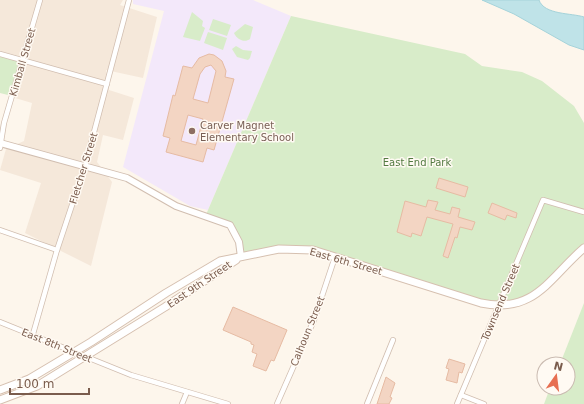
<svg xmlns="http://www.w3.org/2000/svg" width="584" height="404" font-family="'DejaVu Sans',sans-serif">
<style>
.residential{fill:#f5e8da}
.education{fill:#f3e8fa}
.green{fill:#d8ecc9}
.water{fill:#bfe3e8;stroke:#a5d3da}
.building{fill:#f3d5c3;stroke:#e6bba3;fill-rule:evenodd}
.lines{fill:none;stroke-linecap:round;stroke-linejoin:round}
.minor-casing{stroke:#d1beb0;stroke-width:6}
.tertiary-casing{stroke:#d1beb0;stroke-width:8}
.secondary-casing{stroke:#d6c0b0;stroke-width:9}
.minor{stroke:#fff;stroke-width:4.5}
.tertiary{stroke:#fff;stroke-width:6}
.secondary{stroke:#fff;stroke-width:7}
.education-dot{fill:#8d6e63;stroke:#fffaf3;stroke-width:1.5}
.labels{text-anchor:middle;stroke-width:3;stroke-linejoin:round;paint-order:stroke}
.street-label{font-size:10px;fill:#7a5c4d;stroke:#fffaf3}
.education-label{font-size:10px;fill:#785e54;stroke:#fffaf3;text-anchor:start}
.park-label{font-size:10px;fill:#537a41;stroke:#fffaf3}
</style>
<rect width="100%" height="100%" fill="#fdf6ec"/>
<polygon class="residential" points="0,0 123,0 120,5 157,17 143,78 106,70 109,90 134,98 123,140 103,135 97,162 112,182 91,266 25,233 41,183 0,170 6,149 24,141 32,103 15,98 27,58 0,51"/>
<polygon class="education" points="133,0 253,0 291,16 208,210 190,206 123,167 164,11 133,4"/>
<g class="green">
<polygon points="192,12 203,21 202,26 205,28 200,41 183,37"/>
<polygon points="291,16 465,54 482,66 522,72 542,81 574,106 584,123 584,249 535,295 497,307 335,257 299,250 241,257 230,225 205,217"/>
<polygon points="213,19 231,25 227,36 209,30"/>
<path d="M245,24L253,27L250,39C245,43 237,40 234,33Z"/>
<polygon points="208,32 227,38 223,50 204,43"/>
<polygon points="236,46 243,50 252,51 250,58 248,60 237,57 232,49"/>
<polygon points="0,53 22,60 12,96 0,93"/>
<polygon points="584,303 584,404 544,404 550,388 568,388 568,364 560,364"/>
</g>
<path class="water" d="M482,0H539C544,15 572,13 584,17V50L569,45L514,14Z"/>
<g class="building">
<path d="M209,54L214,55L222,61L226,71L225,77L234,79L214,150L207,148L203,162L166,152L170,138L163,136L173,95L175,96L183,66L192,68L199,58ZM211,65L216,71L208,103L193,99L200,74L205,67ZM188,115L203,119L196,145L181,141Z"/>
<polygon points="439,178 468,187 465,197 436,188"/>
<polygon points="428,200 438,202 435,210 450,214 452,207 460,209 458,217 475,222 472,230 460,227 457,238 455,237 448,258 443,256 453,224 427,217 421,236 412,233 411,237 397,232 405,201 426,207"/>
<polygon points="492,203 517,213 516,218 507,215 505,220 488,213"/>
<polygon points="233,307 287,330 274,361 271,360 266,371 253,366 257,354 252,352 254,345 251,344 251,342 223,330"/>
<polygon points="449,359 465,364 462,373 459,372 457,383 446,380 449,369 446,368"/>
<polygon points="386,377 395,383 390,397 392,398 389,404 377,404"/>
</g>
<g class="lines">
<defs>
<g id="minor">
<polyline points="0,54 107,84"/>
<polyline points="0,148 4,123 40,0"/>
<polyline points="0,230 57,250"/>
<polyline points="0,322 131,375 228,404"/>
<polyline points="33,334 57,250 85,166 129,0"/>
<polyline points="461,395 484,404"/>
<polyline points="182,404 187,392"/>
<polyline points="277,404 314,320 335,257"/>
<polyline points="367,404 393,340"/>
<polyline points="457,404 543,200 584,212"/>
</g>
<polyline id="tertiary" points="0,143 127,178 176,206 230,225 239,242 241,257"/>
<g id="secondary">
<path d="M0,390L29,379L91,342L166,293L220,261L279,249L313,250L481,303C535,314 549,278 584,248"/>
<polyline points="0,400 37,386 165,307 236,260"/>
</g>
</defs>
<use href="#minor" class="minor-casing"/>
<use href="#tertiary" class="tertiary-casing"/>
<use href="#secondary" class="secondary-casing"/>
<use href="#minor" class="minor"/>
<use href="#tertiary" class="tertiary"/>
<use href="#secondary" class="secondary"/>
</g>
<circle class="education-dot" cx="192" cy="131" r="4"/>
<g class="labels">
<g class="street-label">
<text transform="translate(22 62) rotate(-74)" y="4">Kimball Street</text>
<text transform="translate(83 168) rotate(-73)" y="4">Fletcher Street</text>
<text transform="translate(346 261) rotate(16)" y="4">East 6th Street</text>
<text transform="translate(199 284) rotate(-34)" y="4">East 9th Street</text>
<text transform="translate(500 302) rotate(-67)" y="4">Townsend Street</text>
<text transform="translate(307 331) rotate(-68)" y="4">Calhoun Street</text>
<text transform="translate(57 345) rotate(22)" y="4">East 8th Street</text>
</g>
<g class="education-label">
<text x="200" y="129">Carver Magnet<tspan x="200" dy="12">Elementary School</tspan></text>
</g>
<g class="park-label">
<text x="417" y="166">East End Park</text>
</g>
</g>
<g transform="translate(556 376) rotate(14)"><circle r="19" fill="#fffaf3" stroke="#cabbb1"/>
<path d="M0-3L7 15L0 10L-7 15Z" fill="#e76f51"/>
<text y="-6" font-size="11" font-weight="bold" text-anchor="middle" fill="#7a5c4d">N</text>
</g>
<path d="M10 388v6h79v-6" fill="none" stroke="#7a5c4d" stroke-width="2"/>
<text x="16" y="388" font-size="12" fill="#7a5c4d" stroke="#fffaf3" stroke-width="3" paint-order="stroke">100 m</text>
</svg>
